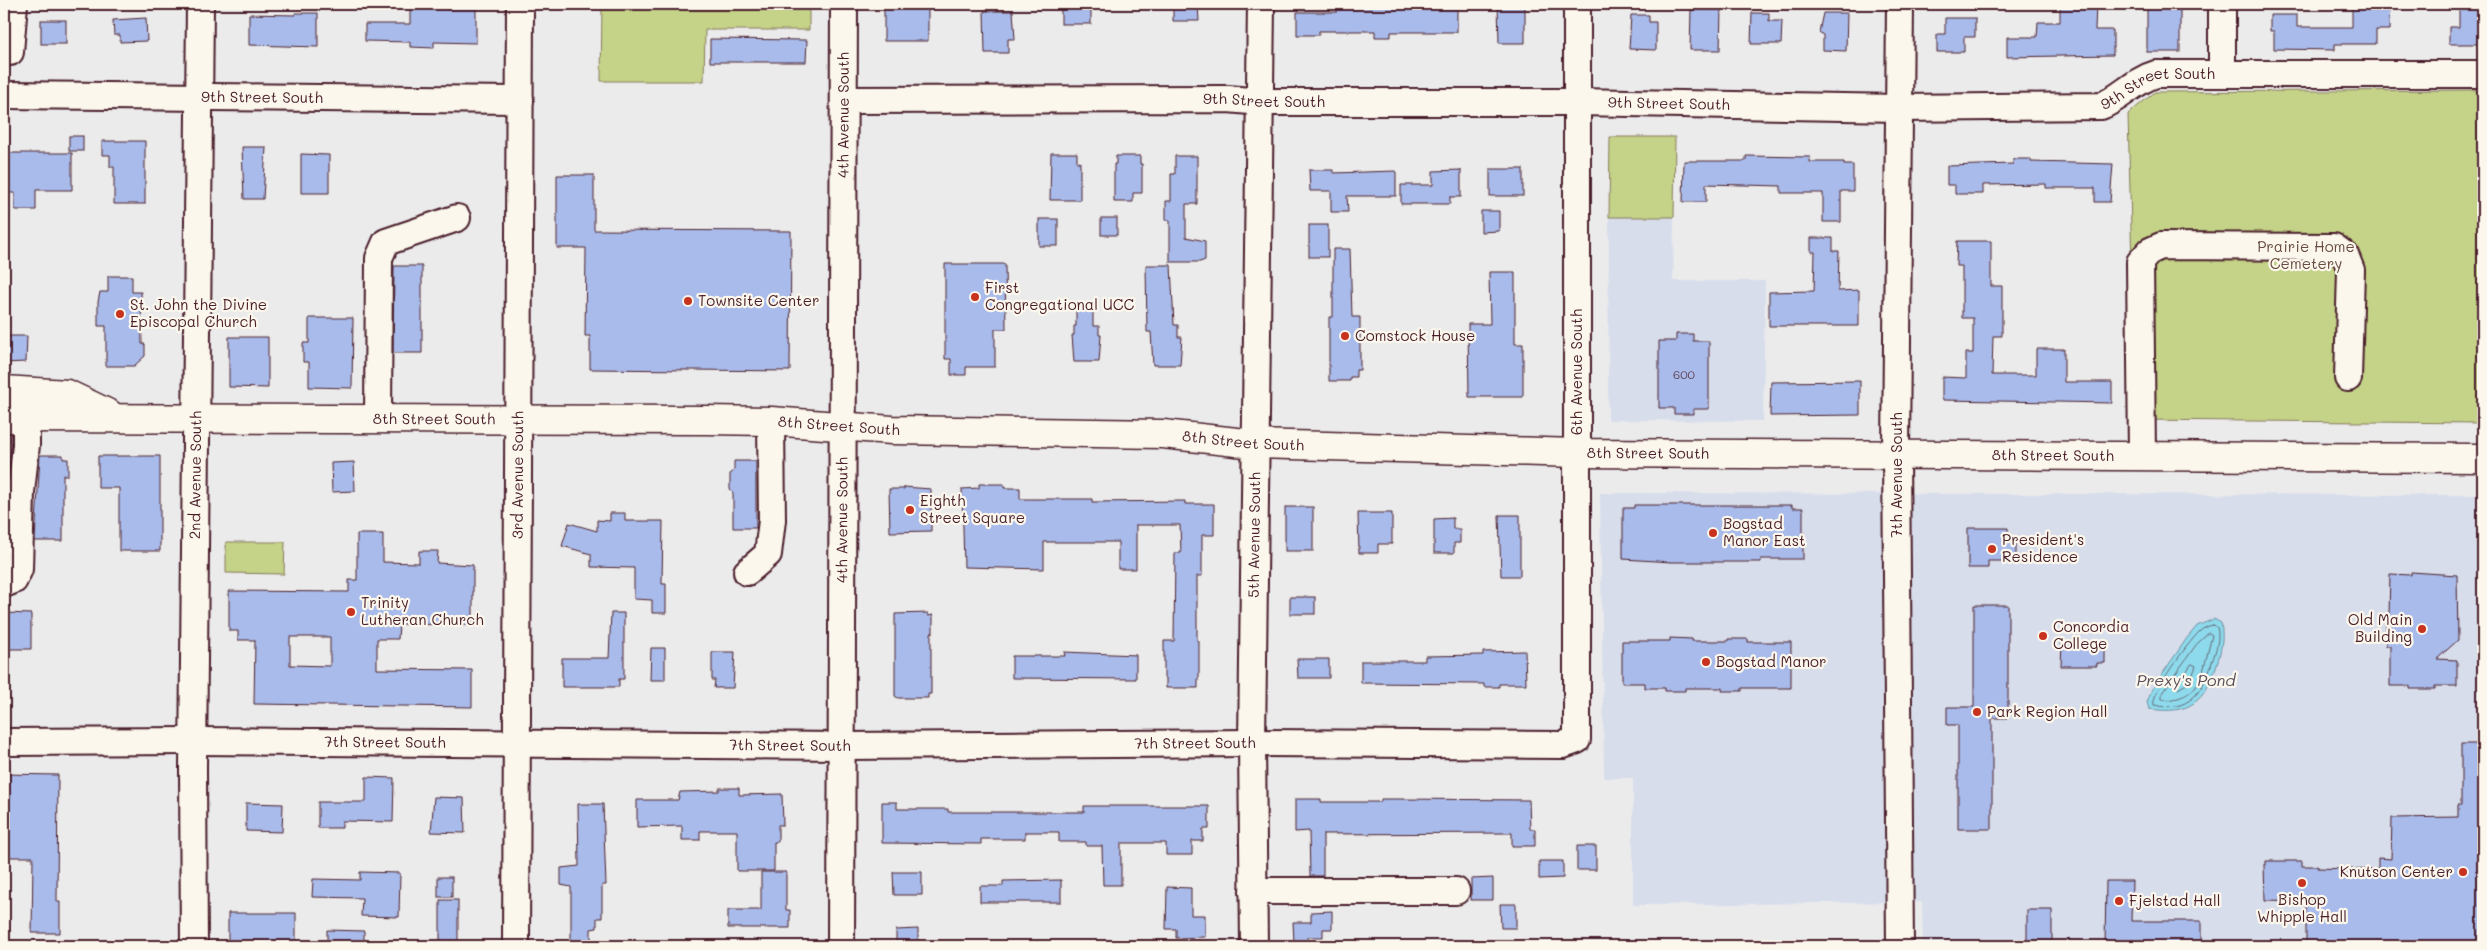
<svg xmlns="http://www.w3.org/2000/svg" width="2487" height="950" font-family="Mali,sans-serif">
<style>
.built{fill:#d7ddeb}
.green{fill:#c4d388;stroke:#87795a}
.water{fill:#8ddaec;stroke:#728f9f}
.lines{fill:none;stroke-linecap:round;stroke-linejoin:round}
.shore{stroke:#656a78;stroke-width:1}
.building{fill:#a9bbea;stroke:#4a1f2b;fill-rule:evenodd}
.minor-casing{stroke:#4a1f2b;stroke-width:30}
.major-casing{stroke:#4a1f2b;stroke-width:31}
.minor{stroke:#fbf7ec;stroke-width:26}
.major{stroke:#fbf7ec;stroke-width:28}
.poi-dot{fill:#c8321e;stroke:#fbf7ec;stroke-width:2}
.labels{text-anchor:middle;stroke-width:4.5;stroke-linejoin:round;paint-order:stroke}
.number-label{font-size:12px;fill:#62465b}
.street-label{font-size:15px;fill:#4a1f2b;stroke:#fbf7ec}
.park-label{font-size:15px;fill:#684c42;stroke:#fbf7ec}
.poi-label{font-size:15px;fill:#4a1f2b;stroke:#fbf7ec;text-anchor:start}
.water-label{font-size:16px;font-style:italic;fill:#5b4e5b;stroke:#fbf7ec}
</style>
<rect width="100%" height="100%" fill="#ebebec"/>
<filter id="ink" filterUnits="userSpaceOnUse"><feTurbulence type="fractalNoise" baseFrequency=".02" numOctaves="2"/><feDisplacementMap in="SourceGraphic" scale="10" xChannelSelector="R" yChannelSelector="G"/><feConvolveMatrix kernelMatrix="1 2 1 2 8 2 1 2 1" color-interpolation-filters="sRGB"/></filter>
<g filter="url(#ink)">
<g class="built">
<polygon points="1609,217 1674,217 1673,281 1765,281 1763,421 1608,420"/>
<polygon points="1600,493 2483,495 2483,946 1923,946 1922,902 1633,905 1633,778 1604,778"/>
</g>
<g class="green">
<polygon points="602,4 809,4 809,30 705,30 704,81 601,81"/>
<polygon points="2483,90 2483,423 2136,420 2128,114 2155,92"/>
<polygon points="1610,137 1675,137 1674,217 1609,217"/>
<polygon points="226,542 285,542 284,574 226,573"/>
</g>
<path class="water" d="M2214,619L2221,623C2224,638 2221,650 2217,664C2205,702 2190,715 2149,709L2147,702L2152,689L2187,638L2197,626Z"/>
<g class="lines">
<g class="shore">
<path d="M2213,625L2217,627C2220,639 2216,650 2212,662C2203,692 2189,713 2154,705C2150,693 2189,642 2199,632C2203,628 2208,626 2213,625Z"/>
<path d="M2209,633L2212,635L2203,672L2196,687C2187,696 2175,701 2162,699V693L2196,645Z"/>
<polygon points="2192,664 2196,666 2190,682 2178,689 2177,686"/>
</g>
</g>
<g class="building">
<polygon points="453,4 476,4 476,43 434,42 434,48 410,47 410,42 365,41 365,24 410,24 410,8 453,9"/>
<polygon points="928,4 928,41 884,41 884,5"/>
<polygon points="1173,4 1198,4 1199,21 1173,21"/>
<polygon points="1457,4 1457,32 1391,32 1391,37 1375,37 1375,31 1319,31 1319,35 1297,35 1297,12 1337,12 1337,5"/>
<polygon points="1498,4 1525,4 1525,43 1499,43"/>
<polygon points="2060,4 2096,4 2095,30 2113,30 2113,55 2007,57 2007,37 2037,37 2038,22 2060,22"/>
<rect x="2147" y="4" width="33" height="48"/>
<polygon points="2357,4 2390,4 2389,30 2376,30 2376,44 2335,44 2335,50 2274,49 2274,31 2270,31 2270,15 2297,15 2297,27 2352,27 2352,7 2357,7"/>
<polygon points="2459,4 2482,4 2483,44 2449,44 2449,27 2459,27"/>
<rect x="1061" y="8" width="30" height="16"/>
<polygon points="1691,10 1721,10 1720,50 1690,50"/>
<polygon points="984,11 1013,11 1015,39 1008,39 1008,53 985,53"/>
<polygon points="295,13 318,13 318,47 249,45 249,14 295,15"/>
<polygon points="1752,13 1769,13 1769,21 1782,21 1781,44 1751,44"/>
<polygon points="1823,13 1847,13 1846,51 1823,50 1823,35 1819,32"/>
<polygon points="1631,15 1649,15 1649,22 1656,22 1656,50 1629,49"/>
<polygon points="146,18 147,41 120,42 120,35 114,35 113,20"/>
<polygon points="1945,18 1975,18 1975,37 1964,37 1964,52 1937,52 1937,34 1945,34"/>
<rect x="41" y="20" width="25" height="24"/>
<polygon points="710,39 807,40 806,62 710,62"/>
<rect x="69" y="136" width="14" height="15"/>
<polygon points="102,141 145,141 145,204 114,204 114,167 110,167 110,155 102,155"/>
<polygon points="242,147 266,147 263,199 244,199"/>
<polygon points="4,153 72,153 72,190 36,190 36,210 15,210 15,193 4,193"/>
<polygon points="1051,153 1077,153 1077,162 1080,162 1080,200 1050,200"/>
<polygon points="301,154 329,155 329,193 301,193"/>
<polygon points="1116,156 1140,156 1140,164 1142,164 1142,193 1133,193 1133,202 1114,202 1114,164 1116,164"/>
<polygon points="1175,156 1197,156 1197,204 1186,204 1186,237 1205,241 1205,260 1200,262 1170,262 1170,220 1166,220 1166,201 1171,201 1171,174 1175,174"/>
<polygon points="1746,156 1810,157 1810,162 1844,162 1844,165 1853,165 1853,191 1841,191 1841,222 1823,222 1823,193 1781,193 1781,186 1706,184 1706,202 1683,202 1684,161 1746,161"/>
<polygon points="2013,159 2031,159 2031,162 2113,164 2110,202 2095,202 2095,188 2046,188 2046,184 1983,185 1983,194 1955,194 1955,185 1947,185 1947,166 2013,164"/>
<rect x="1490" y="169" width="33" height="27"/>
<polygon points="1309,170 1333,170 1333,173 1396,171 1396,196 1347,196 1348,212 1331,212 1331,191 1310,191"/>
<polygon points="1461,170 1461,197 1450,197 1450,204 1401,204 1401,185 1433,185 1433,171"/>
<polygon points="557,175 594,175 594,230 791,231 790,371 590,369 590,336 585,336 586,248 557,248"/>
<polygon points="1481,211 1499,211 1499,231 1481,232"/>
<rect x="1101" y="218" width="16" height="17"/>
<rect x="1039" y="219" width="19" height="27"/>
<rect x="1309" y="225" width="19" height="32"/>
<polygon points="1811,238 1833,238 1833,251 1839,251 1838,291 1859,290 1859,326 1769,326 1769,292 1814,291 1815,252 1811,252"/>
<polygon points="1957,241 1991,241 1991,286 2002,286 2002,336 1993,336 1992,375 2036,375 2036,349 2064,349 2064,382 2112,382 2112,403 1942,400 1942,377 1966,378 1966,353 1973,353 1973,318 1962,318 1962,266 1956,266"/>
<polygon points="1333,249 1350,249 1352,317 1360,317 1360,370 1356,370 1356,377 1350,377 1350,381 1329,381 1329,317 1333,317"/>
<polygon points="945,264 1005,264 1006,329 995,329 995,367 966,367 966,375 951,375 951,359 945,359"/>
<polygon points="1146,265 1171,265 1174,325 1178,325 1178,337 1182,337 1180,365 1153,365 1151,332 1147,332"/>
<polygon points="394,266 422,266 422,353 393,353"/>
<polygon points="1489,272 1515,272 1515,344 1523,344 1523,397 1469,397 1468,324 1490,324"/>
<polygon points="108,276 132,276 132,292 141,292 142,344 145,344 145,356 134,366 106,366 106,326 98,326 98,302 100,292 108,292"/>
<polygon points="1076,307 1093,307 1093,326 1099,326 1099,335 1101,335 1099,362 1074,362 1072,335 1074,335 1074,326 1076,326"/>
<polygon points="309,318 353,318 352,388 309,387 309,362 303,362 303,343 309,343"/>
<polygon points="1676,334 1693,334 1693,341 1709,341 1709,409 1693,409 1693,414 1674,414 1674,408 1659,408 1659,341 1676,341"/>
<polygon points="4,336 27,336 26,362 4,363"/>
<polygon points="229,337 268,337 268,388 229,387"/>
<polygon points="1860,381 1860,415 1770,416 1771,382"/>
<polygon points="40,455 63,455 63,459 68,459 68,475 63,475 63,541 35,541"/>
<polygon points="98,456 160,456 160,551 119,551 119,488 98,488"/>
<polygon points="734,461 756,461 756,528 733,528 733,493 730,489 730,474 734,471"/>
<polygon points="354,462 355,491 332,492 331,463"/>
<polygon points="4,469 8,469 5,541 4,541"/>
<polygon points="979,484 1004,484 1004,488 1020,488 1020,499 1092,499 1092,502 1185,501 1185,504 1214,504 1214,535 1202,535 1202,576 1197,576 1197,641 1199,641 1199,678 1198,678 1198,688 1166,688 1166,678 1164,678 1164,641 1174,641 1175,553 1181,553 1180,525 1136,525 1136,569 1118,569 1118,542 1044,542 1044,569 964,567 962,489 979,488"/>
<polygon points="904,487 931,489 931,531 890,532 889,489 904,489"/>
<polygon points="1634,505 1792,505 1792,508 1803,508 1803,559 1761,559 1761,562 1672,562 1623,559 1623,508 1634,508"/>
<rect x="1285" y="507" width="28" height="44"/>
<polygon points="610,513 625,513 625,521 663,521 662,584 666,584 666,613 652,613 652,600 634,599 634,568 591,567 591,554 562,546 569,523 597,531 597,520 610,521"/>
<polygon points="1358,513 1392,513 1392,544 1378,544 1378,553 1359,553"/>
<polygon points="1499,515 1520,515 1520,576 1501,576"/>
<polygon points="1453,518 1453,529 1460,529 1460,543 1454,543 1454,553 1434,553 1434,519"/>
<polygon points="1968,528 2008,528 2008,541 2016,541 2016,557 2008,557 2008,561 1988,561 1988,568 1968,568"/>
<path d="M357,534H383V562L419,563V551H438L437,563L473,565V625L399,624L398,639H377V669L472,670V707L254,704L255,640H238V631H229V591L349,592V580H357ZM290,637H330V666L290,665Z"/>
<polygon points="2411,572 2457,575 2458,640 2437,659 2457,660 2457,686 2435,686 2435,689 2410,689 2410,686 2390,686 2390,646 2386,646 2386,614 2389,614 2390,574 2411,575"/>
<rect x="1290" y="597" width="25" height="17"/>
<polygon points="1974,605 2008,605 2008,718 1992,718 1992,829 1958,829 1958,725 1947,725 1947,707 1974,707"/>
<polygon points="4,613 31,614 31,649 4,649"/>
<polygon points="611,613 624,613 624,679 619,679 619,687 562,687 562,658 609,658"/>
<polygon points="928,613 928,616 933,615 933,633 931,633 931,694 928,694 928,698 898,698 895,696 895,614"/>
<polygon points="1670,638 1692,639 1692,641 1728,641 1728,639 1748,639 1748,642 1791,642 1791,688 1742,688 1742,691 1722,691 1722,688 1685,688 1685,691 1665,691 1665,688 1645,688 1645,683 1622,683 1622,641 1670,641"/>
<polygon points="2062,642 2105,644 2105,663 2097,663 2097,666 2061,666"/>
<polygon points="651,648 665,648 665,680 650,680"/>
<polygon points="1525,651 1526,684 1499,684 1499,687 1484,687 1484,684 1361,683 1361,661 1425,661 1425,656 1483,655 1483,652"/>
<polygon points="712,652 735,652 733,688 714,688 715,680 712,680"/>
<polygon points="1064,652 1136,655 1136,679 1012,678 1012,656 1065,656"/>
<polygon points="1297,659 1329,659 1329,678 1298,678"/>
<polygon points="2461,744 2483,744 2483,946 2306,946 2306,901 2265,900 2264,864 2266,864 2266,861 2302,861 2302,866 2318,866 2318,868 2378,870 2378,858 2391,859 2392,818 2458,817 2458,805 2461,805"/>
<polygon points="4,774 58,775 57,902 60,902 60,933 32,933 33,857 4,857"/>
<polygon points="366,777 394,778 393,822 342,821 342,828 318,828 318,802 366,802"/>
<polygon points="719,788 739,788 739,795 782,794 783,825 778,825 778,842 774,842 774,871 737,871 737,831 700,831 700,840 682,840 682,826 637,827 637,800 678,800 680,792 719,791"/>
<polygon points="434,797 464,798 465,833 431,832"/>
<polygon points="1295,799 1321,799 1321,802 1381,802 1381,799 1401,799 1529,800 1530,829 1535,829 1535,846 1512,846 1512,833 1323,834 1323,876 1310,876 1309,831 1295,832"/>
<polygon points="882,802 897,802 897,809 948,809 948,812 1084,812 1084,806 1209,806 1209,829 1203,829 1203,841 1192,841 1192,855 1166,855 1166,843 1121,843 1121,885 1103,885 1102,846 1086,846 1086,842 1059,842 1059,832 1025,832 1025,839 981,839 981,844 882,843"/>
<polygon points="246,803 283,804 282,832 246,831"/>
<polygon points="578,804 603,804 606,885 602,885 602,918 597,918 597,928 591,929 591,946 571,946 571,887 561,885 561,868 579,866"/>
<rect x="1577" y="846" width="19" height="24"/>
<polygon points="1539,861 1563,861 1563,878 1539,879"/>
<polygon points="360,872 400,873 399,917 361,916 362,898 312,897 313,879 360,880"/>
<polygon points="761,872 786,872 786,910 790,910 790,928 728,928 728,910 761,910"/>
<polygon points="893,872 922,872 922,895 894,895"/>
<rect x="438" y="877" width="14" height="20"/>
<polygon points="1493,878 1493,900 1471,900 1471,879"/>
<polygon points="1061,880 1061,902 980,902 980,886 1003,886 1003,881"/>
<polygon points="2106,881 2132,881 2131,921 2201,921 2201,946 2105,946"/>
<polygon points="1167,887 1191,888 1191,915 1205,915 1205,937 1176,938 1176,929 1166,929"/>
<rect x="440" y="900" width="18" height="46"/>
<polygon points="1500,904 1516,904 1516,928 1501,928"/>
<rect x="2027" y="910" width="25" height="36"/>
<polygon points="1332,911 1332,929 1323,929 1323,937 1308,937 1308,942 1294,942 1293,922 1311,922 1311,912"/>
<polygon points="228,913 296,913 296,946 228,944"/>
<polygon points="918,929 918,946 896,946 896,930"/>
<polygon points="327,930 364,931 364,946 327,946"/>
</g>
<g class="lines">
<defs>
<g id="minor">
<polyline points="2222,4 2222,74"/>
<polyline points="10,52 14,4"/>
<path id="s1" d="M4,95L520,100"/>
<path id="s2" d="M844,100L1228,99L1261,102H1577L1899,108L2101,106C2121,98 2135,80 2156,74H2483"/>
<polyline points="378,418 379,258 386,242 457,218"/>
<polyline points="2142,455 2140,262 2150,251 2161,246 2334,247 2345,255 2351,270 2348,378"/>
<polyline points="747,572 768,554 772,520 771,421"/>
<polyline points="4,584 14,580 19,569 21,492 26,445 26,418"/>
<path id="s3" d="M4,742L193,741L842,746L1252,743L1563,745L1577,740V4"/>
<polyline points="1253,891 1456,891"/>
<path id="s4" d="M194,946L193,769L200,4"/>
<path id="s5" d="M516,946L520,4"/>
<path id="s6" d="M841,946L844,4"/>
<path id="s7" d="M1254,946L1252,743L1261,4"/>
<polyline points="1900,946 1896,454 1900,4"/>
</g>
<g id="major">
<polyline points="4,390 67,394 109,414"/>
<path id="s8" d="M4,418L706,420L771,421L892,430L1163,434L1255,444L1577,453L2483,458"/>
</g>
</defs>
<use href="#minor" class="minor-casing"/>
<use href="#major" class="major-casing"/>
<use href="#minor" class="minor"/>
<use href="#major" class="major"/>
</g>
</g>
<g class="poi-dot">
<circle cx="975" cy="297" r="5"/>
<circle cx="688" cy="301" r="5"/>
<circle cx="120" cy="314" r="5"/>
<circle cx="1345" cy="336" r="5"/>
<circle cx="910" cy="510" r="5"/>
<circle cx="1713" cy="533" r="5"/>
<circle cx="1992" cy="549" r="5"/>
<circle cx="351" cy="612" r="5"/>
<circle cx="2422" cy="629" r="5"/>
<circle cx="2043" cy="636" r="5"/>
<circle cx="1706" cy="662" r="5"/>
<circle cx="1977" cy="712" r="5"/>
<circle cx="2463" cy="872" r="5"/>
<circle cx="2302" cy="883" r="5"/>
<circle cx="2119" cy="901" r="5"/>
</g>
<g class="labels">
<g class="number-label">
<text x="1684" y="379">600</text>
</g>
<g class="street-label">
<text dy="5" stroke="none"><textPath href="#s2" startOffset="1319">9th Street South</textPath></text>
<text dy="5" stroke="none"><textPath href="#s1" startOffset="258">9th Street South</textPath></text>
<text dy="5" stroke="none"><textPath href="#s2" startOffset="420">9th Street South</textPath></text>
<text dy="5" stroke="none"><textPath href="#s2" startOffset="825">9th Street South</textPath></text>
<text dy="5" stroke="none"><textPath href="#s6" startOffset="831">4th Avenue South</textPath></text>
<text transform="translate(1577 372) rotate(-90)" y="5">6th Avenue South</text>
<text dy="5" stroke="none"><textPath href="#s8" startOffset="430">8th Street South</textPath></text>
<text dy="5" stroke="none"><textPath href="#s8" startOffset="835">8th Street South</textPath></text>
<text dy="5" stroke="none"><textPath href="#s8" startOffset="1240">8th Street South</textPath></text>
<text dy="5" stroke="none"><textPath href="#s8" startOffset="1645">8th Street South</textPath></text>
<text dy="5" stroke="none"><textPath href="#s8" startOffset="2050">8th Street South</textPath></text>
<text dy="5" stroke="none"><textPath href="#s4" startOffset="471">2nd Avenue South</textPath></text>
<text dy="5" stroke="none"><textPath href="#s5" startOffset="471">3rd Avenue South</textPath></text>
<text transform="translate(1897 475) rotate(-90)" y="5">7th Avenue South</text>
<text dy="5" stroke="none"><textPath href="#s6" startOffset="426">4th Avenue South</textPath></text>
<text dy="5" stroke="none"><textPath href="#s7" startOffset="411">5th Avenue South</textPath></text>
<text dy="5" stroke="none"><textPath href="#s3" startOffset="381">7th Street South</textPath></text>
<text dy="5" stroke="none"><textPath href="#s3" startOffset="1191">7th Street South</textPath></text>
<text dy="5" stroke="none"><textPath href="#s3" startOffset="786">7th Street South</textPath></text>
</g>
<g class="park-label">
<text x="2306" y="252">Prairie Home<tspan x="2306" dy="17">Cemetery</tspan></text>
</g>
<g class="poi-label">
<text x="985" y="293">First<tspan x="985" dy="17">Congregational UCC</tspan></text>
<text x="698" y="306">Townsite Center</text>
<text x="130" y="310">St. John the Divine<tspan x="130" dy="17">Episcopal Church</tspan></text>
<text x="1355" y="341">Comstock House</text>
<text x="920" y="506">Eighth<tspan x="920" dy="17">Street Square</tspan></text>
<text x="1723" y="529">Bogstad<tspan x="1723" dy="17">Manor East</tspan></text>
<text x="2002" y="545">President's<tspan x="2002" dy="17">Residence</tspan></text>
<text x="361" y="608">Trinity<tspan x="361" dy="17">Lutheran Church</tspan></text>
<text x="2412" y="625" text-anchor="end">Old Main<tspan x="2412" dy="17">Building</tspan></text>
<text x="2053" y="632">Concordia<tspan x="2053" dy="17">College</tspan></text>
<text x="1716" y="667">Bogstad Manor</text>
<text x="1987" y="717">Park Region Hall</text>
<text x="2453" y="877" text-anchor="end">Knutson Center</text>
<text x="2302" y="905" text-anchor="middle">Bishop<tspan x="2302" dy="17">Whipple Hall</tspan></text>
<text x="2129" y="906">Fjelstad Hall</text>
</g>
<g class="water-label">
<text x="2186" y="686">Prexy's Pond</text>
</g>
</g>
<rect width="2487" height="950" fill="none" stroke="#fbf7ec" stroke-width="20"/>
<rect x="10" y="10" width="2467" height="930" fill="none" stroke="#4a1f2b" stroke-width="2" filter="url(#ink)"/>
</svg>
